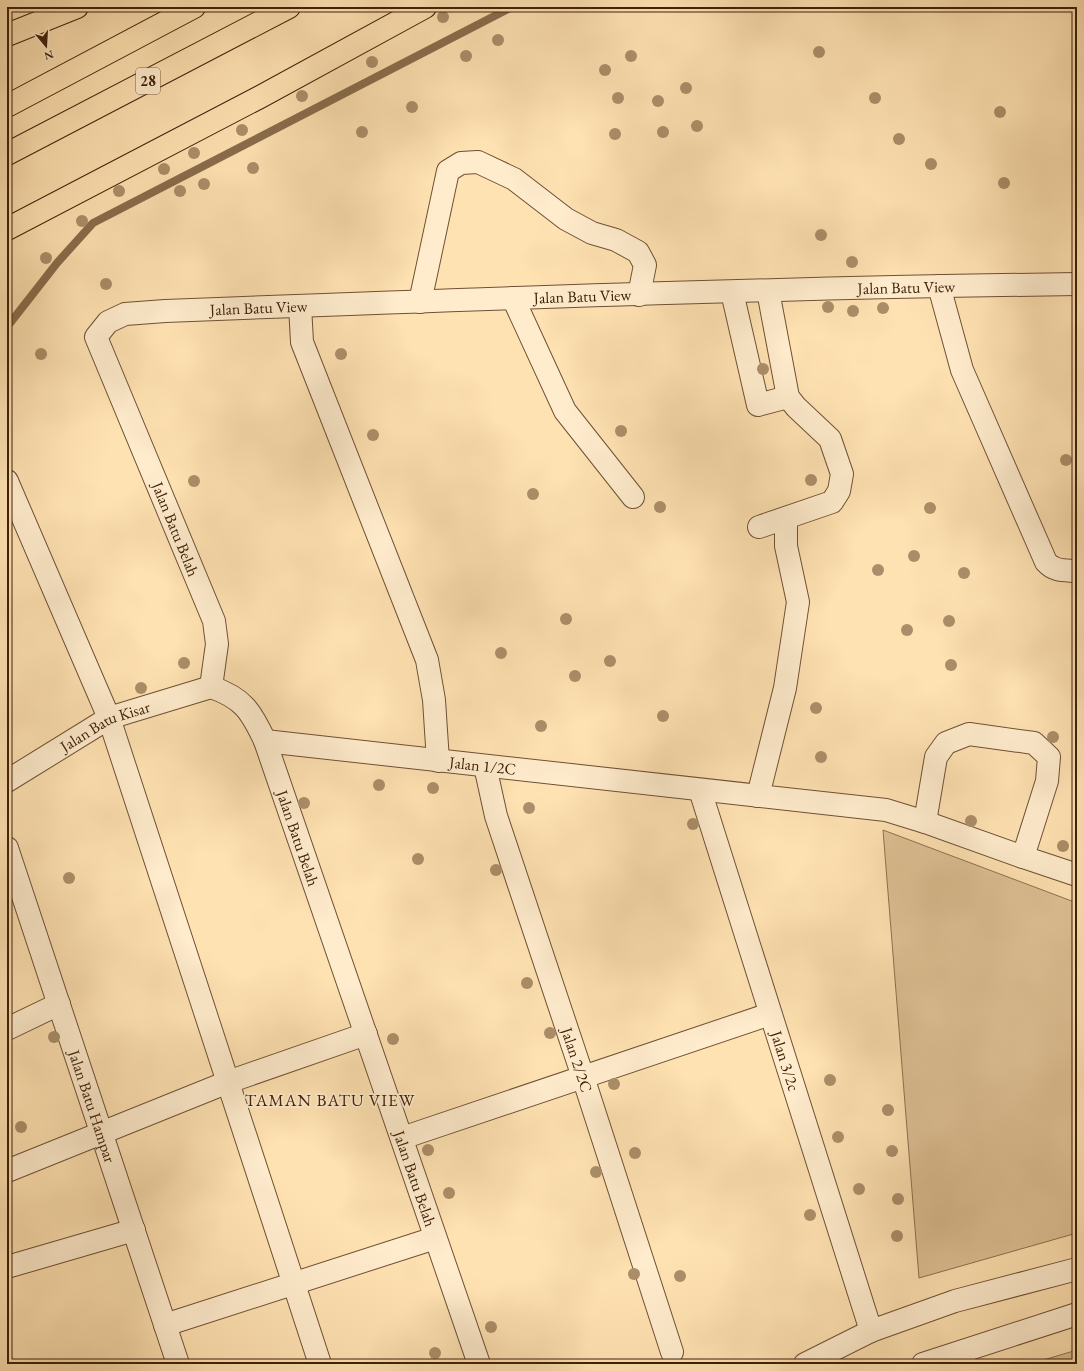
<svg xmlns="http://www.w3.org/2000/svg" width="1084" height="1371" font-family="'EB Garamond',serif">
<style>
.green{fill:#dec195;stroke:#8e7150}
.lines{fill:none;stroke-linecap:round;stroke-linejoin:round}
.stream{stroke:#8a6d4d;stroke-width:8}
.minor-casing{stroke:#6e5134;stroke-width:24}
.highway-casing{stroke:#3e210a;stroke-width:24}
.minor{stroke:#ffeccd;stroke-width:22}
.highway{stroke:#ffe2b2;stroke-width:22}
.tree{fill:#ab8e69}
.labels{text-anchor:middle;stroke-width:3.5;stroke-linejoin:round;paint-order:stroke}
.shield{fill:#ffeccd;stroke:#785e44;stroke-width:1}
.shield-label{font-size:15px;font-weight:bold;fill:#3e210a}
.street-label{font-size:16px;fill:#3e210a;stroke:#ffeccd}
.neighbourhood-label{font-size:17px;letter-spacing:1px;fill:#3e210a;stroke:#ffeccd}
</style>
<rect width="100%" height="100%" fill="#ffe2b2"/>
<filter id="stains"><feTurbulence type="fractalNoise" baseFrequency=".005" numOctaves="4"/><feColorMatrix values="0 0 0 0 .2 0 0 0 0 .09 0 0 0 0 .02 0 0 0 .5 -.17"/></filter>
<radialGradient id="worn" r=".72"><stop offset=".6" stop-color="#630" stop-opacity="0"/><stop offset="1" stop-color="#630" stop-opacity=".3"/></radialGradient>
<g class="green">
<polygon points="883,830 1077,903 1077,1233 919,1278"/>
<polygon points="1077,1350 1077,1364 1030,1364"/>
</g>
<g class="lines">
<polyline class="stream" points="7,327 57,263 93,223 512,7"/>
<defs>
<g id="minor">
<path d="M939,286L962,370L1046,562C1055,572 1065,570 1077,571"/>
<polyline points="732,292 758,405 788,397"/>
<polyline points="513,298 565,411 633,497"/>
<polyline points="420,302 448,171 461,163 478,162 514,179 566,219 592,233 616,240 638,252 645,265 639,295"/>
<polyline points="300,306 302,342 427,660 434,700 438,761"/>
<polyline points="7,481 109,718 320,1364"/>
<polyline points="759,527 832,502 839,491 842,474 830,439 796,407 788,397 768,291"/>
<path id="s1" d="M211,687L217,644L214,621L96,337L108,322L125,314L165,311C469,299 773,288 1077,284"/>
<path id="s2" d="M211,687C243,698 251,711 265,741L479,1364"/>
<path id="s3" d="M265,741L886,810L925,822L1023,857L1077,875"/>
<path id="s4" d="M485,766L496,816L583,1077L672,1352"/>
<path id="s5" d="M7,781L109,718L211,687"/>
<path id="s6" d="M700,790L871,1331"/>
<polyline points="758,796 785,688 798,602 786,546 786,519"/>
<polyline points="925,822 936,757 946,743 969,734 1034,743 1049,757 1047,781 1023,857"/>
<path id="s7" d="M7,848L178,1364"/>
<polyline points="7,1029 59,1004"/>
<polyline points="402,1138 770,1014"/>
<polyline points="7,1171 228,1082 366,1034"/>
<polyline points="7,1267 134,1230"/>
<polyline points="165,1325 435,1238"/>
<polyline points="805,1364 871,1331 955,1301 1077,1269"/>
<polyline points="923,1364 1077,1314"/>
</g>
<g id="highway">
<polyline points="7,35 77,7"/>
<polyline points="7,106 194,7"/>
<polyline points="7,154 289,7"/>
<polyline points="7,229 260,97 425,7"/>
</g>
</defs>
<use href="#minor" class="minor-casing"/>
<use href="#highway" class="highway-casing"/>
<use href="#minor" class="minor"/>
<use href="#highway" class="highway"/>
</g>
<g class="tree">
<circle cx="443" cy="17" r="6"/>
<circle cx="498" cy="40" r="6"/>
<circle cx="819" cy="52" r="6"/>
<circle cx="466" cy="56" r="6"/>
<circle cx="631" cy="56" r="6"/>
<circle cx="372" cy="62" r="6"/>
<circle cx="605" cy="70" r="6"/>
<circle cx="686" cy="88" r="6"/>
<circle cx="302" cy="96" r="6"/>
<circle cx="618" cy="98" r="6"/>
<circle cx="875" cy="98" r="6"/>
<circle cx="658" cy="101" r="6"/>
<circle cx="412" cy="107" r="6"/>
<circle cx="1000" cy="112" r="6"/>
<circle cx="697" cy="126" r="6"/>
<circle cx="242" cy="130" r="6"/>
<circle cx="362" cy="132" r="6"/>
<circle cx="663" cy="132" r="6"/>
<circle cx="615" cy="134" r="6"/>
<circle cx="899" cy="139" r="6"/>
<circle cx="194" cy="153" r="6"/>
<circle cx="931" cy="164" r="6"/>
<circle cx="253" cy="168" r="6"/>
<circle cx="164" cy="169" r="6"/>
<circle cx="1004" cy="183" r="6"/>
<circle cx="204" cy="184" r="6"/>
<circle cx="119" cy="191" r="6"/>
<circle cx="180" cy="191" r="6"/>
<circle cx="82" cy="221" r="6"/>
<circle cx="821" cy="235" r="6"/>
<circle cx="46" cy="258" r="6"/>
<circle cx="852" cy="262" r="6"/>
<circle cx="106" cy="284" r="6"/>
<circle cx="828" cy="307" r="6"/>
<circle cx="883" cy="308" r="6"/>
<circle cx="853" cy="311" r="6"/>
<circle cx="41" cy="354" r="6"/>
<circle cx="341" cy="354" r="6"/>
<circle cx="763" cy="369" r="6"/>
<circle cx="621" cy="431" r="6"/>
<circle cx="373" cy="435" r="6"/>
<circle cx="1066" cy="460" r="6"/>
<circle cx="811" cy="480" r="6"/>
<circle cx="194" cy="481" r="6"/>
<circle cx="533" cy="494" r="6"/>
<circle cx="660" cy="507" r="6"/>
<circle cx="930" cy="508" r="6"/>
<circle cx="914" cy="556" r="6"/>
<circle cx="878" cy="570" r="6"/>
<circle cx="964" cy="573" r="6"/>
<circle cx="566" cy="619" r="6"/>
<circle cx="949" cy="621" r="6"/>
<circle cx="907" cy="630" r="6"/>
<circle cx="501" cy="653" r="6"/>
<circle cx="610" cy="661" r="6"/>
<circle cx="184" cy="663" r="6"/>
<circle cx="951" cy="665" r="6"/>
<circle cx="575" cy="676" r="6"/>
<circle cx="141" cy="688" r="6"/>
<circle cx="816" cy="708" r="6"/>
<circle cx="663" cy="716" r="6"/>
<circle cx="541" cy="726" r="6"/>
<circle cx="1053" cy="737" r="6"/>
<circle cx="821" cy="757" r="6"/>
<circle cx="379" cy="785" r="6"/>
<circle cx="433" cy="788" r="6"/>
<circle cx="304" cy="803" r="6"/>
<circle cx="529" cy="808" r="6"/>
<circle cx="971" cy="821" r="6"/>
<circle cx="693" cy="824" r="6"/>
<circle cx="1063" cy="846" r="6"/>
<circle cx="418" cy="859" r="6"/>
<circle cx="496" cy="870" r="6"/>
<circle cx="69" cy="878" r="6"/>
<circle cx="527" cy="983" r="6"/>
<circle cx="550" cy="1033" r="6"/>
<circle cx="54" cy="1037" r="6"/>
<circle cx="393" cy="1039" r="6"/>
<circle cx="830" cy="1080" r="6"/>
<circle cx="614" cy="1084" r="6"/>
<circle cx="888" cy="1110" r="6"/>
<circle cx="21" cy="1127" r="6"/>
<circle cx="838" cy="1137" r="6"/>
<circle cx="428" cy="1150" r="6"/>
<circle cx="892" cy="1151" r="6"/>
<circle cx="635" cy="1153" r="6"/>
<circle cx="596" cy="1172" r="6"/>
<circle cx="859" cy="1189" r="6"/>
<circle cx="449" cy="1193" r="6"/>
<circle cx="898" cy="1199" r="6"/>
<circle cx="810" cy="1215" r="6"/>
<circle cx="897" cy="1236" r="6"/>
<circle cx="634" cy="1274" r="6"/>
<circle cx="680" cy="1276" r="6"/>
<circle cx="491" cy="1327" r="6"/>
<circle cx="435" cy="1353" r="6"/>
</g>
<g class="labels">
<rect class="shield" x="136" y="68" width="24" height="26" rx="3"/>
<g class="shield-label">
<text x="148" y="86">28</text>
</g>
<g class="street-label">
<text dy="6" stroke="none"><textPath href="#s1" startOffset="1194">Jalan Batu View</textPath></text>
<text dy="6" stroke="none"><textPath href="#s1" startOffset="870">Jalan Batu View</textPath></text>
<text dy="6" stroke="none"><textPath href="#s1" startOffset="546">Jalan Batu View</textPath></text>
<text transform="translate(176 529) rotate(68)" y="6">Jalan Batu Belah</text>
<text dy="6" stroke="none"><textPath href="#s5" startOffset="113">Jalan Batu Kisar</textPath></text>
<text dy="6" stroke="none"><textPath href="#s3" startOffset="219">Jalan 1/2C</textPath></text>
<text dy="6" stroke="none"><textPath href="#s2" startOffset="182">Jalan Batu Belah</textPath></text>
<text dy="6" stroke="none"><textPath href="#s4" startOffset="308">Jalan 2/2C</textPath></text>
<text dy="6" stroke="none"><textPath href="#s6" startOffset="284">Jalan 3/2c</textPath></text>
<text dy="6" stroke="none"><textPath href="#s7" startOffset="272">Jalan Batu Hampar</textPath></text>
<text dy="6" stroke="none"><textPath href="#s2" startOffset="542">Jalan Batu Belah</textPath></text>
</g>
<g class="neighbourhood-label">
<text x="330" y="1106">TAMAN BATU VIEW</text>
</g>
</g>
<rect width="1084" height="1371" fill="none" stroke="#ffe2b2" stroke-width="24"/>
<rect x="8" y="8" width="1068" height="1355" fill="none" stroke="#3e210a" stroke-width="2"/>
<rect x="12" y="12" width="1060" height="1347" fill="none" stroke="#3e210a"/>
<g transform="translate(46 46) rotate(162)" stroke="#ffeccd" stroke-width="3" paint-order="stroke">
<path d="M0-3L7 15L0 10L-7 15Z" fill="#3e210a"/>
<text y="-6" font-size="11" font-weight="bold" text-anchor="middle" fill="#3e210a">N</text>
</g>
<rect width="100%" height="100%" filter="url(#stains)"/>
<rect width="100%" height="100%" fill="url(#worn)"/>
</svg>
